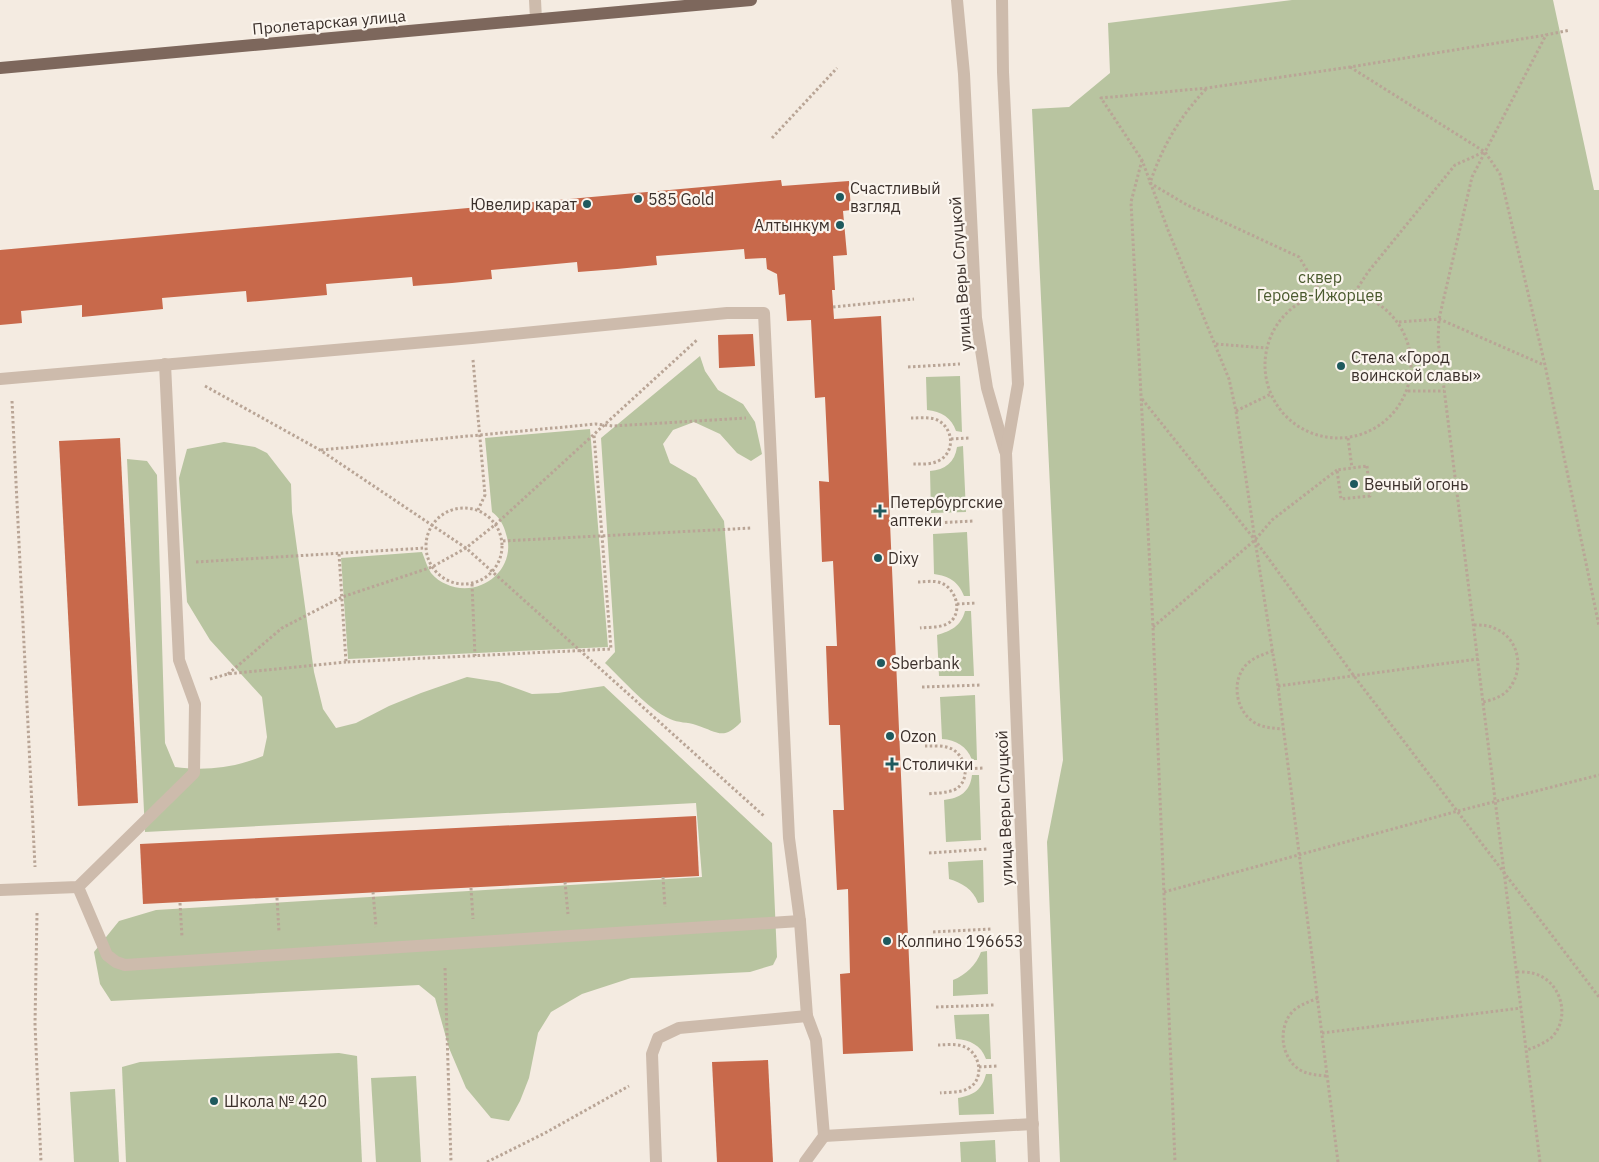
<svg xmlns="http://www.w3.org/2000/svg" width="1599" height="1162" font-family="'IBM Plex Sans',sans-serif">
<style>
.green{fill:#b8c4a0}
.building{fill:#c8694b}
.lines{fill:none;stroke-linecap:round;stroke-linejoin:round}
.path{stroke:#b9a596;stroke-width:3;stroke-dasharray:2.5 2.5;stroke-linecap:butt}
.minor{stroke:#cdbbac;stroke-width:12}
.major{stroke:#7d675c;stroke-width:12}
.poi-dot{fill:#1f5a5e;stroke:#fbf5ee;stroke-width:2}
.labels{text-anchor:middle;stroke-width:4.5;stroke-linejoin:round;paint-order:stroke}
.street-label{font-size:16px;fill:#3b302b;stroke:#fbf5ee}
.poi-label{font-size:16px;fill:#3b302b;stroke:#fbf5ee;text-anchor:start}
.park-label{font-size:16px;fill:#4a5a2e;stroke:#fbf5ee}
</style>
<rect width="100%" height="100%" fill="#f4ebe1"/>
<g class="green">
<polygon points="1292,0 1553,0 1594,190 1599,190 1599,1162 1060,1162 1047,842 1063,760 1032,109 1069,107 1110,73 1108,23"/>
<path d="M700,356L705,371L718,390L743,404L755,422L762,454L751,461L737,453L720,434L694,422L673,430L663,444L670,463L696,478L724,521L741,722C723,741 718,732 696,725C688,722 678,723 670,719C649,710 623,680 605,663L615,652L601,438Z"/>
<path d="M960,376L962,432L956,431C952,418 941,411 927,410L926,377Z"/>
<path d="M590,429L608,647L348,659L341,558L422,552C425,559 427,567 431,573C435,578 441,582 446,584C479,600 518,569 506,534C504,525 499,517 492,512L485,438Z"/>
<path d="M224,442L255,447L267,453L291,484L292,512L314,672L323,709L336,728L356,723L389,706L421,693L467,677L499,682L532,694L558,693L604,686L772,843L777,957L773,965L750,972L631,978L582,994L551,1012L538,1033L529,1078L520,1101L509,1121L491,1118L466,1088L449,1048L435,998L419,985L111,1001L100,984L94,952L119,921L156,910L702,877L696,803L145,832L127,459L147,461L157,475L165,743L175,767C205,771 235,768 263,756L267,737L262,697L210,640L187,602L179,478L187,449Z"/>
<path d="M963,446L966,512L931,513L930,471C945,470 955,462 957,447Z"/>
<path d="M967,532L970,596H964C958,581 949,576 934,574L933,534Z"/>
<path d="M965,611H971L974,676H939L937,635C951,631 961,626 965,611Z"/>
<path d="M975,695L977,760H972C967,746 956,740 942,739L940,697Z"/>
<path d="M972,775H979L981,840L946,842L944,800C960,798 970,792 972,775Z"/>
<path d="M983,860L984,902L978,903C973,889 962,883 949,879L948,862Z"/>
<path d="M987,951L988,994L953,996V980C966,975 976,965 981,952Z"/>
<path d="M989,1014L991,1059H986C981,1045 970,1040 956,1039L954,1015Z"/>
<polygon points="339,1053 357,1056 362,1162 126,1162 122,1067 140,1062"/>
<path d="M986,1074H992L994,1114L959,1115L958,1098C974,1095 982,1090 986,1074Z"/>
<polygon points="416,1076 421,1162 376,1162 371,1078"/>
<polygon points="115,1089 119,1162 74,1162 70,1092"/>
<polygon points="995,1140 996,1162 961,1162 960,1142"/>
</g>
<g class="building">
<polygon points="781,180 782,186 849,181 851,210 843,211 847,255 833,256 835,290 832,290 834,319 881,316 913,1051 843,1054 840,974 850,973 848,889 837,890 833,810 844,810 840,725 829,725 826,646 837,646 833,561 822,562 819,481 829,482 825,397 815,398 811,320 787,321 785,294 779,295 777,274 767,269 766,258 745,259 744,249 656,256 657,265 617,269 578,272 577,262 491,270 492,279 452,283 413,286 412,277 326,284 327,295 247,302 246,291 162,298 163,309 82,317 82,305 72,306 21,311 22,323 0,325 0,250"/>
<polygon points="753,334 755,366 719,368 718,335"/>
<polygon points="120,438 138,803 78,806 59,441"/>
<polygon points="696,816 699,876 143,904 140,844"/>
<polygon points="768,1060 773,1162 717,1162 712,1062"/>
</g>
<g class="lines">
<g class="path">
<polyline points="1350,67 1485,152 1500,174 1545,365 1599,626"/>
<path d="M1206,89C1179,118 1163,145 1150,183L1187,205L1299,257L1321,293"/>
<polyline points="772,138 837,68"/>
<polyline points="1142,160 1131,202 1153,627 1175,1162"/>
<circle cx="1338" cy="365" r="73"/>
<polyline points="1355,292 1368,272 1455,165 1484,152"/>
<polyline points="833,307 914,299"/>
<polyline points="1399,322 1439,319 1544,365"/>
<polyline points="1216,344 1266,348"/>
<polyline points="473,360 485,495 478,510"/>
<polyline points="908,367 960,364"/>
<polyline points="205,386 320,450 466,548 764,816"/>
<polyline points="1408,391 1444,391"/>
<polyline points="1142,399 1255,540 1354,676 1599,997"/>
<polyline points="12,401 35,867"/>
<polyline points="1236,411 1271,394"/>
<path d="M911,418C918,418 927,417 935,419C952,425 957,450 940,460C932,465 921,464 913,464"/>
<polyline points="1348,438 1352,468"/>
<polyline points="951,439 970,438"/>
<polyline points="321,450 596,424 613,426 746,418"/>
<polygon points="1367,466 1370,496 1341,499 1337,470"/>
<circle cx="464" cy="546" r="38"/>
<polyline points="915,524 973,521"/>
<polyline points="503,541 752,528"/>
<polyline points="339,554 346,662 611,649 594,435"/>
<polyline points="196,562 425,548"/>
<path d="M918,582C925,582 934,580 941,583C957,589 964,615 947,624C938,628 928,627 920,628"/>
<polyline points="472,584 475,656"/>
<polyline points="957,604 977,603"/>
<path d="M1474,625C1482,625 1489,625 1496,629C1520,639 1525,672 1507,691C1501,697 1492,700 1483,702"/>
<polyline points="1153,627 1255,540 1272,520 1337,470"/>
<path d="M1273,651C1264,654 1255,657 1248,663C1230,679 1235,713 1257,724C1265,728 1274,728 1283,729"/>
<polyline points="228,674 282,628 342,597 432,567 466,548 496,524 697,340"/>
<polyline points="210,679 228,674 346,662"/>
<polyline points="1278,686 1478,659"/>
<polyline points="922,687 981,685"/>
<path d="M925,746C933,746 944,745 952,749C967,757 971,782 954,790C946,793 936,793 927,794"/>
<polyline points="965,769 984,768"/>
<polyline points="929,853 988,849"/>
<polyline points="663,877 665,907"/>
<polyline points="565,882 568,914"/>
<polyline points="471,888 473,919"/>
<polyline points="373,892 376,927"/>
<polyline points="1164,892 1458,811 1599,775"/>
<polyline points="277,898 279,932"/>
<polyline points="180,903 182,937"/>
<polyline points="37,913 35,1024 41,1162"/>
<polyline points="933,932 991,929"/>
<polyline points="445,968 451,1162"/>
<path d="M1517,972C1522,972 1528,972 1532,973C1561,979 1572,1018 1551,1038C1543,1044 1535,1047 1527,1050"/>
<path d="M1318,998C1309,1002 1301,1004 1293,1011C1277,1028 1281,1058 1300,1070C1309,1075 1318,1075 1327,1076"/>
<polyline points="936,1007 994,1005"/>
<polyline points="1322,1033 1521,1008"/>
<path d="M938,1045C946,1045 957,1043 965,1047C981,1054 985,1081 967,1089C959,1093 948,1092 940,1093"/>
<polyline points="979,1067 997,1066"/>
<polyline points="487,1162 545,1133 629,1086"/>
<polyline points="1338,1162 1278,686 1255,540 1236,411 1229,379 1168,230 1142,160 1101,98 1207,88 1350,67 1546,35"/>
<polyline points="1540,1162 1438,340 1439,319 1472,177 1546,35 1570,30"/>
</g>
<g class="minor">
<polyline points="535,0 536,19"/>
<polyline points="957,0 964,74 976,318 987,388 1005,451"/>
<polyline points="1002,0 1003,72 1018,384 1006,453 1034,1162"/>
<polyline points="0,379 472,338 727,313 764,313 789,838 800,921 807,1016 816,1040 824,1136 805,1162"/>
<polyline points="78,887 107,955 116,962 125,965 800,921"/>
<polyline points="0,890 78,887 194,773 195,704 179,660 165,364"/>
<polyline points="824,1136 1033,1124"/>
<polyline points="656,1162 652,1054 658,1038 679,1028 807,1016"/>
</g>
<polyline class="major" points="0,68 751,0"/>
</g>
<g class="poi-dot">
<circle cx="840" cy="197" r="5"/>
<circle cx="638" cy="199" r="5"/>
<circle cx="587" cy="204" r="5"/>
<circle cx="840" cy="225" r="5"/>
<circle cx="1341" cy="366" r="5"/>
<circle cx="1354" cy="484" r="5"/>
<path d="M877.5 503.5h5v5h5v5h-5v5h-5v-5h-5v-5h5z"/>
<circle cx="878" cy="558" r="5"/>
<circle cx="881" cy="663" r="5"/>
<circle cx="890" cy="736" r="5"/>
<path d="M889.5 756.5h5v5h5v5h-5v5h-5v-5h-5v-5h5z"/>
<circle cx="887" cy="941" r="5"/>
<circle cx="214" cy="1101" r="5"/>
</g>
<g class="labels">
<g class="street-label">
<text transform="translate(329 22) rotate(-5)" y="6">Пролетарская улица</text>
<text transform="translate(960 274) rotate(-94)" y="6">улица Веры Слуцкой</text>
<text transform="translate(1004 808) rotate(-92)" y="6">улица Веры Слуцкой</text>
</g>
<g class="poi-label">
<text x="850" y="194">Счастливый<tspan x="850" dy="18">взгляд</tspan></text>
<text x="648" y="205">585 Gold</text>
<text x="577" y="210" text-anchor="end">Ювелир карат</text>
<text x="830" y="231" text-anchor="end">Алтынкум</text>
<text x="1351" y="363">Стела «Город<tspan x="1351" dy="18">воинской славы»</tspan></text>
<text x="1364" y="490">Вечный огонь</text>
<text x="890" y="508">Петербургские<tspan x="890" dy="18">аптеки</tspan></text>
<text x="888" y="564">Dixy</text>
<text x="891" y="669">Sberbank</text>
<text x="900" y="742">Ozon</text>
<text x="902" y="770">Столички</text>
<text x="897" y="947">Колпино 196653</text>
<text x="224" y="1107">Школа № 420</text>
</g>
<g class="park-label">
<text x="1320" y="283">сквер<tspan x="1320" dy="18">Героев-Ижорцев</tspan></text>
</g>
</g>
</svg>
